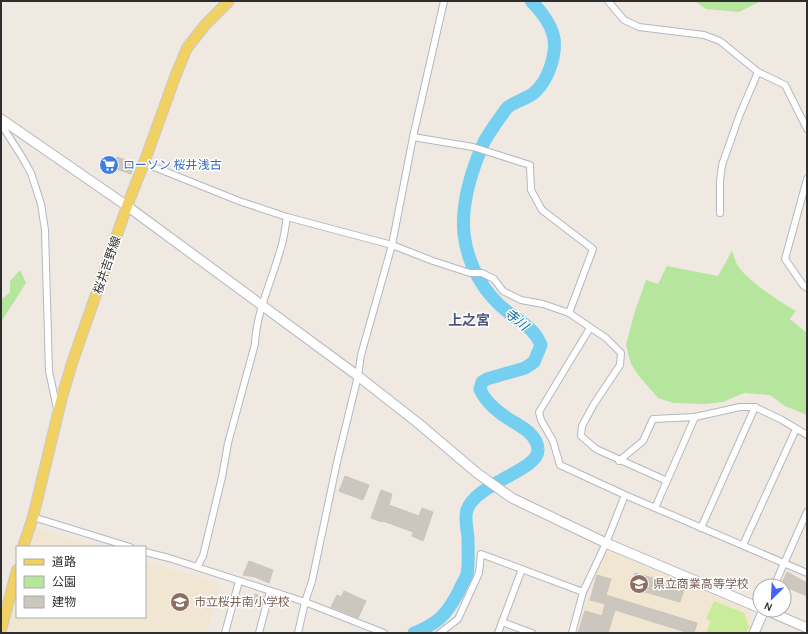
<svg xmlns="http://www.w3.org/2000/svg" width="808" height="634" font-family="Karla,'Noto Sans JP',sans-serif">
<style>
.education{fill:#f0e6d1}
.green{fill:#b6e59e}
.pitch{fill:#c9ec9a}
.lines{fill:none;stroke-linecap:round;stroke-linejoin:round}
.river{stroke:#75cff0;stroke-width:13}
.building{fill:#cbc7bf;stroke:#cbc5ba}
.street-casing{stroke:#b4b7c1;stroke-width:8}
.secondary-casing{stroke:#b4b7c1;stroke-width:11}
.primary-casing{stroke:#c9c9c9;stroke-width:12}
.street{stroke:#fff;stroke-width:6}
.secondary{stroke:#fff;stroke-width:9}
.primary{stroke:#f2d163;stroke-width:10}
.labels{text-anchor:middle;stroke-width:3;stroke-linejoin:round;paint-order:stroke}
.shop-label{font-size:12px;fill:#366cbe;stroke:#fff;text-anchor:start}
.street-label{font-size:12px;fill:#2e2e2e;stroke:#fff}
.education-label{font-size:12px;fill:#785e54;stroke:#fff;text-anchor:start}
.water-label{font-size:13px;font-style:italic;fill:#0d6fa3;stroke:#fff}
.quarter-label{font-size:14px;font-weight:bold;fill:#4d5680;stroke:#fff}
</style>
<rect width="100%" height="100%" fill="#efe9e1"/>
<g class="education">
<polygon points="33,527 99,547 27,547"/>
<polygon points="609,551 748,610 753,622 748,633 576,633 602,557"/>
<polygon points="145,561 220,584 207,633 5,633 17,586 17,617 145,617"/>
</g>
<g class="green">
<polygon points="695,1 761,1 739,12 706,9"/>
<path d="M732,251C734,255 735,261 738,266C748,281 780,302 796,311L790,319L807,333V415L785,406L770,395L744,393L723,402L705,404L673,403L658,398L639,376L631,364L626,345L635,311L646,280L658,284L667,266L718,276Z"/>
<polygon points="20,270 26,283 1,322 1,300 10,292 10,281"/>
</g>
<polygon class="pitch" points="714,601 744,613 749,627 746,633 706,633 711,621 706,619"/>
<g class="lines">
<path class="river" d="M414,633C439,623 447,614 459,591C461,585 465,580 467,574C469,565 468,550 468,540C468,532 464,518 467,510C476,483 540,470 538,449C537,435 522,427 512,421C500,414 485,402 480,389L482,382L487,379L525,368L534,362L541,345C534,328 523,324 509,313C484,294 468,266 464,234C461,204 472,169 484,142C488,135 494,126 499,119C501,116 505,110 508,107C516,101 527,99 535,92C549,79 558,52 553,34C549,21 540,10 531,1"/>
</g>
<g class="building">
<polygon points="117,157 135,163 131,174 113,168"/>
<polygon points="345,476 369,485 363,500 339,491"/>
<polygon points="381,490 392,494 389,505 419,516 422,508 433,512 423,541 412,536 413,532 383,521 382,522 371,518"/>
<polygon points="249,561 273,570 269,583 255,577 243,575"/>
<polygon points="787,572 807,583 807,596 781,585"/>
<polygon points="635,573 685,587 680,602 631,588"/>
<polygon points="597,575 611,579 606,595 697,623 694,633 689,633 615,610 608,633 578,633 585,611 602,616 605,604 590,600"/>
<polygon points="344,591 366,601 358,618 331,607 337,595 341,597"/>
<polygon points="255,594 264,597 261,607 252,605"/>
</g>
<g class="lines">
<defs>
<g id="street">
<polyline points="608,1 624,20 639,27 704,35 720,41 758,72 785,85 807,129"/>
<polyline points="1,124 22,157 31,173 41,204 45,230 49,371 57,409"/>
<polyline points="413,137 473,147 530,165 531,190 542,210 593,249 569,313"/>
<polyline points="144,163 239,201 287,217 392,245 433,261 470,273 482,273 494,279 503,291 521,300 543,304 569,313 606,338 621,353 620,365 594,404 582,426 581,436 596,449 667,481"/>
<polyline points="807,179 785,259 803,285 807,288"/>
<polyline points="720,213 720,181 722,165 740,114 758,72"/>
<polyline points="590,328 539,412 541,420 553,441 560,465 625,495 807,573"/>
<polyline points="619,461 643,441 653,419 695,417"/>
<polyline points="655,508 695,417 740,407 755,407 782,420 807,435"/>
<polyline points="33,517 130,547"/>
<polyline points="701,528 755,407"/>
<polyline points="743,545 796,429"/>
<polyline points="145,552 169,558 305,602 384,633"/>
<path d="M197,567L203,556L222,477L228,443L255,344C256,313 272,280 280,251C284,240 285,228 287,217"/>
<polyline points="774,586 807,512"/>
<polyline points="502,622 532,633"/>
<polyline points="225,633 239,581"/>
<polyline points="259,633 270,591"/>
<polyline points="298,633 305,602 312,581 337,462 358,376 361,355 392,245 413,137 444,1"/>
<polyline points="440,633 458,619 479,573 481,554 583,592"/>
<polyline points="498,633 522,569"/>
<polyline points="572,633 583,592 606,543 625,495"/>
</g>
<g id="secondary">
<polyline points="1,119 127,206 358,376 418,423 477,473 512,498 606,543 760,608"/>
<polyline points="766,610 807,628"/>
<polyline points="754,633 764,610"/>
</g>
<g id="primary">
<polyline points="23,547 33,517 62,397 72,363 127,206 144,163 175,77 187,48 205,25 229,1"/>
<polyline points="1,630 17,570"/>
</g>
</defs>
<use href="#street" class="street-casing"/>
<use href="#secondary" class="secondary-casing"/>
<use href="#primary" class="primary-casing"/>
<use href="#street" class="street"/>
<use href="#secondary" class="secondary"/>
<use href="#primary" class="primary"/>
</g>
<defs>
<symbol id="supermarket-disc" viewBox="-11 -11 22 22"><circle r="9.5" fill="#3f7fe0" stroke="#fff"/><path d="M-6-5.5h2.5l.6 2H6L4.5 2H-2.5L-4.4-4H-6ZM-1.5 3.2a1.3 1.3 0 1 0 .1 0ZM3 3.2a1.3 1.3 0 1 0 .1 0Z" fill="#fff"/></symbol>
<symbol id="school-disc" viewBox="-11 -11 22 22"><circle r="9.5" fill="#8d6e63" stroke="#fff"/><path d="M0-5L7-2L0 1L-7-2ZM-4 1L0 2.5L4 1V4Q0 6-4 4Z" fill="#fff"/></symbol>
</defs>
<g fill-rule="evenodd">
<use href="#supermarket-disc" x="98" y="154" width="22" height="22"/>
<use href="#school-disc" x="628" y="573" width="22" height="22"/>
<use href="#school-disc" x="169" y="591" width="22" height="22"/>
</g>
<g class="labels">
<g class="shop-label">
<text x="123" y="169">ローソン 桜井浅古</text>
</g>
<g class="street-label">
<text transform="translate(107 265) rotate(-71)" y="4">桜井吉野線</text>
</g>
<g class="education-label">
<text x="653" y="588">県立商業高等学校</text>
<text x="194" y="606">市立桜井南小学校</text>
</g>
<g class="water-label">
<text transform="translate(517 319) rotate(39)" y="5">寺川</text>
</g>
<g class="quarter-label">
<text x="469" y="325">上之宮</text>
</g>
</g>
<rect width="808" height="634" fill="none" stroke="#2e2e2e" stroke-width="4"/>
<rect x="16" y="546" width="130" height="72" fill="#ffffff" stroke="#ababab"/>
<rect x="24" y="559" width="20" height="6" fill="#f2d163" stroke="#ababab"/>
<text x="52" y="566" font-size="12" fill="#2e2e2e">道路</text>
<rect x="24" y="576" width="20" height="12" fill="#b6e59e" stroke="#ababab"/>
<text x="52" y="586" font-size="12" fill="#2e2e2e">公園</text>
<rect x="24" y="596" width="20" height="12" fill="#cbc7bf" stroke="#ababab"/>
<text x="52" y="606" font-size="12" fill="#2e2e2e">建物</text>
<g transform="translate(772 598) rotate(204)"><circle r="19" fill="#ffffff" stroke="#ababab"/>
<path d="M0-3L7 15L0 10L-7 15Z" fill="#4264fb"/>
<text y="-6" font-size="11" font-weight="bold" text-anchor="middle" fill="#2e2e2e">N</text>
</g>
</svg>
